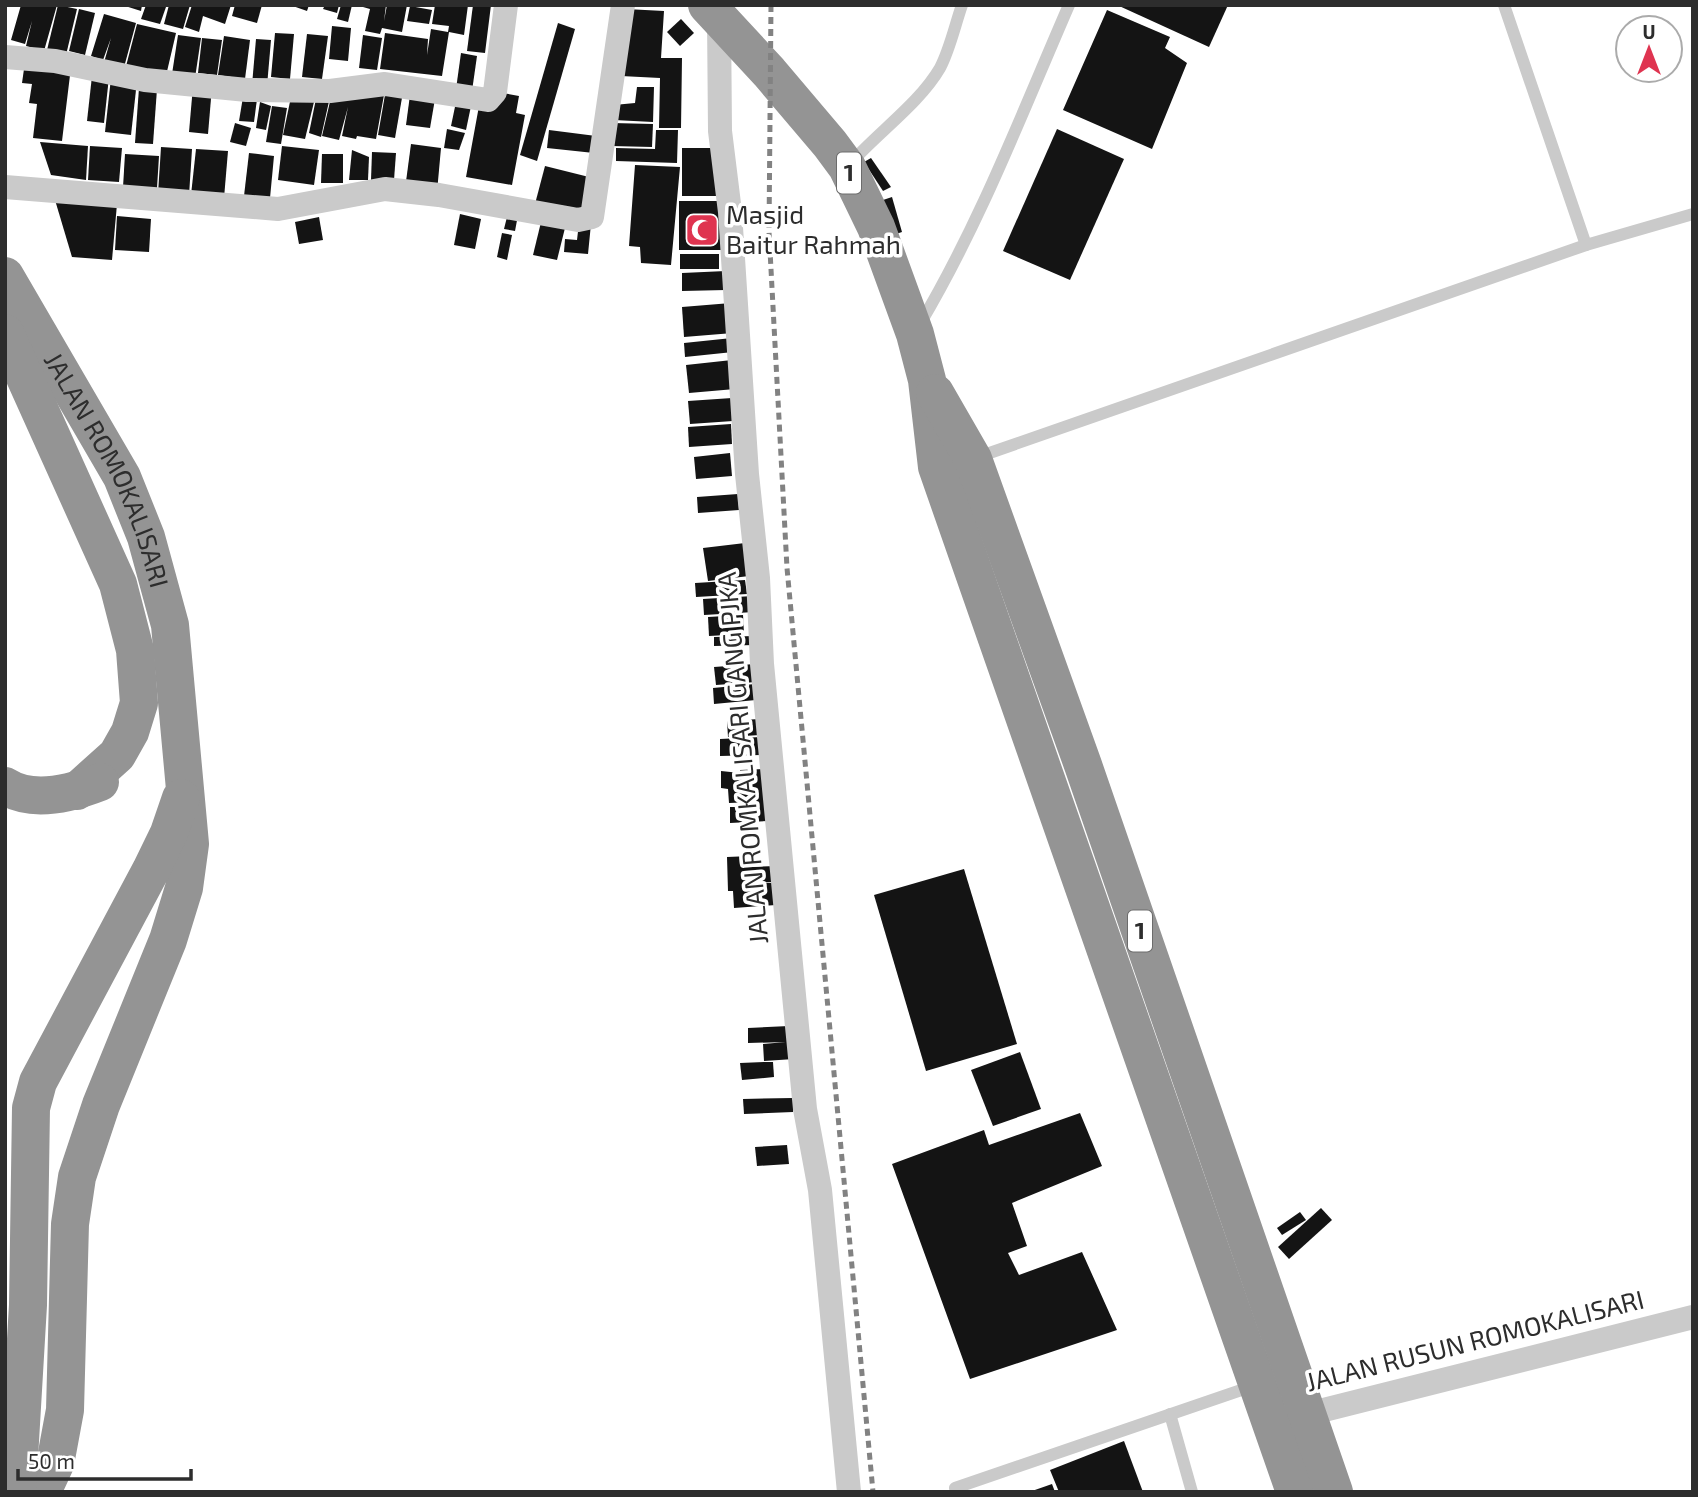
<svg xmlns="http://www.w3.org/2000/svg" width="1698" height="1497" font-family="'Exo 2',sans-serif">
<style>
.building{fill:#141414}
.lines{fill:none;stroke-linecap:round;stroke-linejoin:round}
.lane{stroke:#cacaca;stroke-width:12}
.street{stroke:#cacaca;stroke-width:24}
.highway{stroke:#949494;stroke-width:38}
.rail{stroke:#828282;stroke-width:5;stroke-dasharray:7 5;stroke-linecap:butt}
.labels{text-anchor:middle;stroke-width:7;stroke-linejoin:round;paint-order:stroke}
.shield{fill:#fff;stroke:#6c6c6c;stroke-width:2}
.shield-label{font-size:24px;font-weight:bold;fill:#2d2d2d}
.poi-label{font-size:26px;fill:#2d2d2d;stroke:#fff;text-anchor:start}
.street-label{font-size:26px;fill:#2d2d2d;stroke:#fff}
</style>
<rect width="100%" height="100%" fill="#fff"/>
<g class="building">
<polygon points="21,5 57,5 44,51 26,46 32,21 25,44 11,40"/>
<polygon points="58,5 77,9 66,55 47,50"/>
<polygon points="122,5 142,5 141,11"/>
<polygon points="146,5 166,7 160,24 141,19"/>
<polygon points="169,5 190,5 183,29 164,24"/>
<polygon points="192,5 231,5 225,24 203,16 199,32 185,27"/>
<polygon points="235,5 262,5 257,23 232,16"/>
<polygon points="290,5 309,5 307,11"/>
<polygon points="325,5 339,5 337,13 323,9"/>
<polygon points="341,5 352,5 348,22 337,19"/>
<polygon points="356,5 386,5 384,21 387,5 407,5 402,32 382,28 380,34 365,31 370,9"/>
<polygon points="435,5 468,5 464,35 449,32 442,76 380,69 385,33 428,39 427,55 431,29 448,32 449,26 432,24"/>
<polygon points="473,5 491,5 485,53 467,51"/>
<polygon points="1117,5 1228,5 1209,47"/>
<polygon points="410,6 432,10 429,24 407,21"/>
<polygon points="79,9 95,13 85,55 69,51"/>
<polygon points="626,9 664,11 661,58 682,58 681,128 659,128 660,78 621,76"/>
<polygon points="1107,10 1170,37 1165,48 1187,63 1152,149 1063,110"/>
<polygon points="104,14 136,23 123,71 103,66 111,38 103,60 91,56"/>
<polygon points="681,19 694,33 680,46 667,32"/>
<polygon points="558,23 575,29 537,161 520,155"/>
<polygon points="137,24 176,33 165,80 125,70"/>
<polygon points="332,26 351,28 348,61 329,59"/>
<polygon points="275,33 294,34 290,79 271,77"/>
<polygon points="307,34 328,36 322,79 302,77"/>
<polygon points="178,35 201,38 195,78 172,74"/>
<polygon points="363,35 382,38 377,70 359,68"/>
<polygon points="224,36 250,40 245,79 218,75"/>
<polygon points="202,38 222,40 217,75 198,73"/>
<polygon points="256,39 271,40 267,86 252,85"/>
<polygon points="461,53 477,56 472,91 456,89"/>
<polygon points="25,62 71,67 62,141 33,138 37,104 29,103 32,84 22,83"/>
<polygon points="92,76 109,77 104,123 87,121"/>
<polygon points="111,78 137,81 131,135 105,132"/>
<polygon points="193,86 212,87 208,134 189,132"/>
<polygon points="637,87 654,87 653,122 614,120 614,105 635,103"/>
<polygon points="139,88 157,89 153,144 135,143"/>
<polygon points="386,89 403,92 395,138 378,135"/>
<polygon points="497,92 519,96 516,113 525,115 512,185 466,177 479,106"/>
<polygon points="332,93 384,95 376,139 357,136 356,139 342,136 348,107 339,140 322,136"/>
<polygon points="317,94 330,97 321,137 309,133"/>
<polygon points="410,95 435,99 430,128 406,125"/>
<polygon points="243,97 257,99 254,122 239,121"/>
<polygon points="291,97 314,102 305,139 283,135"/>
<polygon points="260,102 271,106 266,130 256,128"/>
<polygon points="456,102 471,106 466,130 451,126"/>
<polygon points="272,106 287,108 281,144 266,142"/>
<polygon points="235,123 251,128 246,146 230,142"/>
<polygon points="612,123 653,124 652,147 611,146"/>
<polygon points="447,129 465,133 459,150 444,148"/>
<polygon points="1057,129 1124,159 1070,280 1003,251"/>
<polygon points="549,130 596,136 594,153 547,148"/>
<polygon points="656,130 678,130 677,163 616,161 616,148 655,149"/>
<polygon points="40,142 88,146 86,180 51,175"/>
<polygon points="411,144 441,148 437,192 405,189"/>
<polygon points="90,146 122,148 119,182 88,180"/>
<polygon points="282,146 319,150 314,185 278,180"/>
<polygon points="161,147 192,149 189,196 158,194"/>
<polygon points="682,148 719,148 720,196 682,196"/>
<polygon points="196,149 228,151 224,198 191,195"/>
<polygon points="352,150 369,157 368,180 349,180"/>
<polygon points="372,152 396,153 394,180 371,180"/>
<polygon points="249,153 274,156 270,198 244,196"/>
<polygon points="125,154 159,156 157,188 123,187"/>
<polygon points="322,154 343,154 343,183 321,183"/>
<polygon points="871,158 891,187 883,191 864,162"/>
<polygon points="635,165 680,167 671,265 641,263 640,247 629,246"/>
<polygon points="545,166 593,178 584,216 535,204"/>
<polygon points="892,197 902,232 893,235 883,200"/>
<polygon points="55,200 117,204 112,260 72,257"/>
<rect x="679" y="201" width="45" height="49"/>
<polygon points="508,213 518,215 515,231 504,229"/>
<polygon points="460,214 481,219 475,249 454,245"/>
<polygon points="117,216 151,219 149,252 115,250"/>
<polygon points="319,217 323,240 299,244 295,222"/>
<polygon points="542,218 566,224 557,260 533,255"/>
<polygon points="579,223 591,224 588,254 564,252 565,239 577,240"/>
<polygon points="502,233 512,235 507,260 497,257"/>
<rect x="680" y="254" width="39" height="15"/>
<polygon points="726,271 726,290 682,291 682,273"/>
<polygon points="731,303 733,333 684,337 682,307"/>
<polygon points="732,338 733,352 685,357 684,343"/>
<polygon points="732,360 735,389 689,393 686,365"/>
<polygon points="732,398 733,421 690,424 688,401"/>
<polygon points="731,424 732,444 689,447 688,427"/>
<polygon points="730,453 732,476 696,479 694,457"/>
<polygon points="738,494 739,510 698,513 697,497"/>
<polygon points="745,543 749,576 708,581 703,548"/>
<polygon points="745,580 747,594 696,597 695,583"/>
<polygon points="753,596 754,612 704,615 703,599"/>
<polygon points="743,615 744,634 709,636 708,617"/>
<polygon points="755,636 755,645 714,646 714,637"/>
<polygon points="755,664 756,682 716,685 714,667"/>
<polygon points="755,684 756,700 714,704 713,688"/>
<polygon points="759,719 760,735 728,737 727,721"/>
<polygon points="761,737 761,755 720,756 720,739"/>
<polygon points="765,769 768,821 730,823 730,807 754,807 754,802 729,803 728,789 721,788 721,771 740,773 740,770"/>
<polygon points="751,856 752,867 776,866 776,882 753,883 774,883 776,905 734,908 733,891 728,891 727,857"/>
<polygon points="964,869 1017,1044 926,1071 874,895"/>
<polygon points="789,1026 794,1059 764,1061 763,1044 786,1042 748,1043 748,1028"/>
<polygon points="1020,1052 1041,1109 993,1126 971,1070"/>
<polygon points="765,1062 773,1062 774,1077 742,1080 740,1063"/>
<polygon points="793,1098 793,1112 744,1114 743,1099"/>
<polygon points="1080,1113 1102,1166 1012,1203 1027,1246 1008,1253 1019,1275 1082,1252 1117,1330 970,1379 892,1164 984,1130 989,1145"/>
<polygon points="787,1145 789,1164 757,1166 755,1147"/>
<polygon points="1321,1208 1332,1220 1289,1259 1278,1247"/>
<polygon points="1300,1212 1306,1220 1282,1235 1277,1228"/>
<polygon points="1124,1441 1143,1492 1059,1492 1050,1470"/>
<polygon points="1052,1484 1055,1492 1032,1492 1032,1491"/>
</g>
<g class="lines">
<g class="lane">
<polyline points="1504,5 1586,245"/>
<path d="M849,165C877,133 919,104 940,68C950,49 955,25 962,5"/>
<path d="M920,324C980,223 1022,113 1069,5"/>
<polyline points="978,457 1586,245 1693,214"/>
<polyline points="1170,1414 1192,1492"/>
<polyline points="955,1488 1253,1386"/>
</g>
<g class="street">
<polyline points="719,18 720,131 730,212 747,474 758,578 762,664 805,1109 820,1190 849,1492"/>
<polyline points="5,57 55,61 145,80 247,90 330,91 385,84 488,100 495,92 506,5"/>
<polyline points="5,187 278,209 385,189 439,195 578,220 592,217 623,5"/>
<polyline points="1296,1417 1693,1317"/>
</g>
<g class="highway">
<polyline points="707,5 769,72 830,144 847,167 876,227 915,334 927,380 937,467 1295,1492"/>
<path id="s1" d="M5,276L122,477L146,537L170,625L190,844L184,888L168,940L101,1105L77,1177L70,1224L65,1410L55,1464L42,1492"/>
<polyline points="5,333 118,584 135,650 139,703 130,732 117,755 77,791"/>
<polyline points="935,393 973,459 1083,765 1334,1492"/>
<path d="M5,786C33,804 72,793 100,782"/>
<polyline points="17,1492 28,1305 31,1108 38,1082 151,870 169,833 181,798"/>
</g>
<polyline class="rail" points="771,5 769,232 787,568 873,1492"/>
</g>
<defs>
<symbol id="mosque-square" viewBox="-11 -11 22 22"><rect x="-9" y="-9" width="18" height="18" rx="4" fill="#df3450" stroke="#fff"/><path d="M3.5-4.9A6 6 0 1 0 3.5 4.9A5 5 0 1 1 3.5-4.9Z" fill="#fff"/></symbol>
</defs>
<g fill-rule="evenodd">
<use href="#mosque-square" x="683" y="211" width="38" height="38"/>
</g>
<g class="labels">
<g class="shield">
<rect x="837" y="152.5" width="24" height="41" rx="5"/>
<rect x="1128" y="910.5" width="24" height="41" rx="5"/>
</g>
<g class="shield-label">
<text x="849" y="181">1</text>
<text x="1140" y="939">1</text>
</g>
<g class="poi-label">
<text x="726" y="224">Masjid<tspan x="726" dy="30">Baitur Rahmah</tspan></text>
</g>
<g class="street-label">
<text dy="9" stroke="none"><textPath href="#s1" startOffset="220">JALAN ROMOKALISARI</textPath></text>
<text transform="translate(743 758) rotate(-95)" y="9">JALAN ROMKALISARI GANG PJKA</text>
<text transform="translate(1475 1341) rotate(-14)" y="9">JALAN RUSUN ROMOKALISARI</text>
</g>
</g>
<rect width="1698" height="1497" fill="none" stroke="#2d2d2d" stroke-width="14"/>
<g transform="translate(1649 49)"><circle r="33" fill="#ffffff" stroke="#ababab" stroke-width="2"/>
<path d="M0-5L12 26L0 18L-12 26Z" fill="#df3450"/>
<text y="-10" font-size="19" font-weight="bold" text-anchor="middle" fill="#2d2d2d">U</text>
</g>
<path d="M18 1469v10h173v-10" fill="none" stroke="#2d2d2d" stroke-width="3.5"/>
<text x="28" y="1469" font-size="21" fill="#2d2d2d" stroke="#ffffff" stroke-width="5" paint-order="stroke">50 m</text>
</svg>
